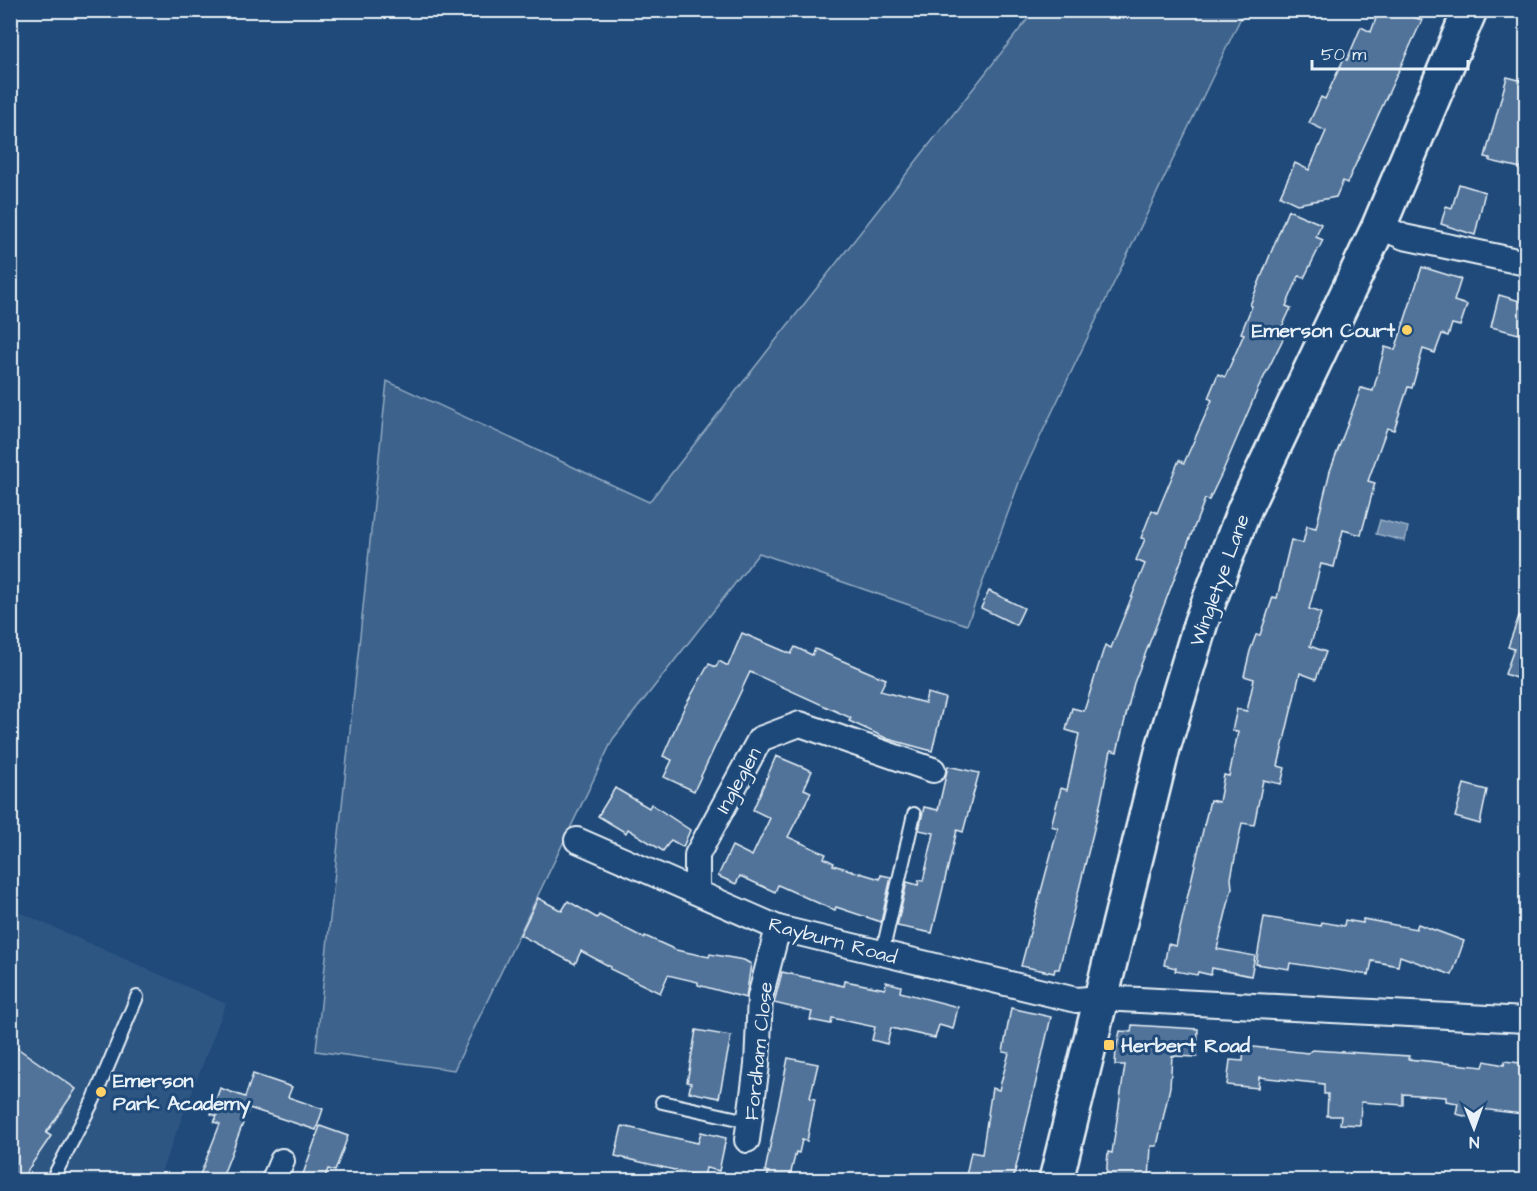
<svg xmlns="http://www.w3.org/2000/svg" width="1537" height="1191" font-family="'Architects Daughter',sans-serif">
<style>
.built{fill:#2e5683}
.green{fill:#3c628c;stroke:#92aac2;stroke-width:1.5}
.water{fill:#6685a7;stroke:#9ab0c7;stroke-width:1.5}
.building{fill:#517399;stroke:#e8f1f8;stroke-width:1.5}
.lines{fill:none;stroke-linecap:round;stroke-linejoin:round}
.lane-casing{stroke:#e8f1f8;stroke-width:16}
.street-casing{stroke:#e8f1f8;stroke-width:28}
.secondary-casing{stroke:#e8f1f8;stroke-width:38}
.lane{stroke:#1f4a7a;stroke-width:12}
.street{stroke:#1f4a7a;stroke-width:24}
.secondary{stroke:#1f4a7a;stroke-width:33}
.poi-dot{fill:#ffd166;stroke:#1f4a7a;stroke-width:2}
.labels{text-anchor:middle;stroke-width:6;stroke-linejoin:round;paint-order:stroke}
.poi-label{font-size:20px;font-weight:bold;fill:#e8f1f8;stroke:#1f4a7a;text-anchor:start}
.street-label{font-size:20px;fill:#e8f1f8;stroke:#1f4a7a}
</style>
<rect width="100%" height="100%" fill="#1f4a7a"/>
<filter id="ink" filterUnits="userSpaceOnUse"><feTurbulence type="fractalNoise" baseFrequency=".0167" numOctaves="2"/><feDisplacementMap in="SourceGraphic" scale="12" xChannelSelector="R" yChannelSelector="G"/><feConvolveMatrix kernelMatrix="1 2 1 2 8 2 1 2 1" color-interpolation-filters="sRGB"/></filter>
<g filter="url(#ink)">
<polygon class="built" points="10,908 226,1004 158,1180 11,1180"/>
<polygon class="green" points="1034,11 1244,11 1021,477 967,625 759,553 613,739 454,1070 316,1051 387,381 649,502"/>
<polygon class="water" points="1380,520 1408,527 1405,541 1376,534"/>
<g class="building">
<polygon points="1379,10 1409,10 1407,15 1422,20 1347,183 1343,181 1336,197 1297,204 1280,196 1295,163 1309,170 1326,131 1309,123 1321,97 1325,99 1344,58 1347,60 1361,27 1371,32"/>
<polygon points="1507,77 1527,82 1527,147 1521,168 1490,161 1490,158 1485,157"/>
<polygon points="1459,184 1485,192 1475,235 1441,224 1446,206 1452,208"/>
<polygon points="1288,210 1321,224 1316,237 1323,240 1304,278 1299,276 1286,306 1291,308 1281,329 1287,331 1257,391 1222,473 1209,500 1205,499 1134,683 1117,752 1111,750 1101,801 1059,969 1055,969 1054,973 1021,966 1058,828 1051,826 1061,788 1067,790 1079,734 1066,730 1072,708 1084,711 1105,645 1111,648 1145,564 1136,560 1145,539 1141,538 1152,510 1157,513 1179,460 1184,463 1212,400 1208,398 1218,374 1225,377 1244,334 1241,333 1252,306 1250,305"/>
<polygon points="1422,267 1461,279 1454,301 1467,305 1460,326 1452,324 1448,336 1442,334 1435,353 1423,349 1412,388 1408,387 1394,430 1387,428 1368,481 1375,483 1361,535 1343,530 1334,567 1321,564 1309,609 1321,613 1310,646 1326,652 1316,679 1300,673 1278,766 1285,768 1281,784 1263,780 1254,825 1242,823 1231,878 1232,888 1217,949 1255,956 1251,976 1212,968 1211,975 1198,972 1197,975 1175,971 1176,968 1164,965 1168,944 1176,946 1210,800 1219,802 1224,775 1229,776 1238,732 1232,731 1237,709 1247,711 1254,679 1244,676 1250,651 1256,635 1260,635 1273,597 1277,598 1291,540 1303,543 1307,526 1316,528 1330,471 1361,388 1373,391 1385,347 1395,350"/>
<polygon points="1499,295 1527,303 1527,336 1491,327"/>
<polygon points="989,591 1024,608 1016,625 981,608"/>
<polygon points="1524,602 1527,665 1521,680 1505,674 1514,649 1508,647"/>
<polygon points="742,633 791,654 795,647 812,655 815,649 871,673 886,679 880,691 925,703 927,693 945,698 932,751 888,739 849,721 851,718 750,672 694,791 664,777 672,760 663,756 684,708 709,664 716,667 719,661 728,666"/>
<polygon points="776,756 812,771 804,789 811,792 788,837 826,854 824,858 834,863 833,865 880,879 881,875 891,877 881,922 836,907 835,910 827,907 778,885 775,892 740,876 736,884 718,876 732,846 752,856 770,818 753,810"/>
<polygon points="948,766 979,773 963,832 957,830 932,933 897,926 907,882 918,885 919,880 923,881 934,833 919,830 924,807 938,810"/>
<polygon points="1464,784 1487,790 1480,824 1455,817"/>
<polygon points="615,788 649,808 651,804 690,830 683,847 671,840 663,851 628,829 626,833 598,816"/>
<polygon points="538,898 562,911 568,901 597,918 599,915 644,938 645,936 676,950 709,957 710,954 744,960 751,964 746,998 698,985 698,982 668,975 660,993 610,969 611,967 581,951 575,964 520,935"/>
<polygon points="1264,917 1321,926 1322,922 1344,926 1345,920 1363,923 1363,919 1416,929 1418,924 1464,941 1452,975 1400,956 1398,966 1372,961 1369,975 1290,963 1289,969 1256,964"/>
<polygon points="782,972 844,986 845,981 885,989 886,982 901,986 900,992 958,1007 953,1029 939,1025 935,1038 891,1028 887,1044 872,1040 875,1027 832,1018 831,1024 810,1020 812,1012 774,1003"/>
<polygon points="1011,1008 1051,1017 1013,1180 965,1180 971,1152 982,1154 992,1088 999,1090 1009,1053 1003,1052"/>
<polygon points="1132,1025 1198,1029 1197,1057 1172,1056 1170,1087 1157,1146 1151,1146 1149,1180 1106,1180 1108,1152 1112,1153 1125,1065 1115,1065 1116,1049 1120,1031 1131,1032"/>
<polygon points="696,1030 731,1036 719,1098 689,1092 691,1083 687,1082"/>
<polygon points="10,1043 76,1089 46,1133 51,1136 21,1180 10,1180"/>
<polygon points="1244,1046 1308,1053 1312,1050 1409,1056 1408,1059 1483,1067 1485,1061 1504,1065 1505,1061 1527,1064 1527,1103 1523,1103 1522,1114 1481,1109 1477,1119 1456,1114 1458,1103 1446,1101 1446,1097 1403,1094 1403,1105 1361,1102 1360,1125 1340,1124 1341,1116 1327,1116 1328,1094 1324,1094 1324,1084 1259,1077 1258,1088 1227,1085 1230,1060 1243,1061"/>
<polygon points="788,1058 818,1064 810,1098 815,1099 807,1141 802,1140 799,1153 796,1152 789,1180 766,1180 769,1172 765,1171"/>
<polygon points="253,1074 292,1087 288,1097 323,1109 316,1130 249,1108 221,1180 198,1180 220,1124 214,1122 217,1116 211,1114 220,1088 245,1097"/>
<polygon points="320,1126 348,1136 335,1171 328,1169 324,1180 301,1180"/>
<polygon points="622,1126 698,1143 701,1132 726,1138 719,1171 706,1168 704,1177 615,1156"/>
</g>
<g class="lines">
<defs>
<g id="lane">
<polyline points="882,954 914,814"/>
<polyline points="662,1102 752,1122"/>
<polyline points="52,1180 94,1099 137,997"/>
</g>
<g id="street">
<polyline points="1379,226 1404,237 1526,263"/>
<polyline points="577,840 778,928 1076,1000 1101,998 1526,1020"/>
<polyline points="697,891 697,855 760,739 800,724 933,770"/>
<polyline points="747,1140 757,1065 760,997 778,928"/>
<polyline points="274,1180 282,1161"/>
</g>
<polyline id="secondary" points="1056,1180 1163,748 1201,622 1245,508 1379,226 1470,10"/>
</defs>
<use href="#lane" class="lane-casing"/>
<use href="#street" class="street-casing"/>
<use href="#secondary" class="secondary-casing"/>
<use href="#lane" class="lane"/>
<use href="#street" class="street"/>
<use href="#secondary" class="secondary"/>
</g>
</g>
<g class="poi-dot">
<circle cx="1407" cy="330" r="6"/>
<rect x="1103" y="1039" width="12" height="12" rx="3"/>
<circle cx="101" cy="1092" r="6"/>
</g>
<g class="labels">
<g class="poi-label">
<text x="1395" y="337" text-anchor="end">Emerson Court</text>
<text x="1121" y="1052">Herbert Road</text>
<text x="113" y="1087">Emerson<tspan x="113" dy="23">Park Academy</tspan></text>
</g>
<g class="street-label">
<text transform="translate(1219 580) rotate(-70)" y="7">Wingletye Lane</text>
<text transform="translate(738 780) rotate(-61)" y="7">Ingleglen</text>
<text transform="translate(833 940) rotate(15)" y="7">Rayburn Road</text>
<text transform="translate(758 1051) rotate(-84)" y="7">Fordham Close</text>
</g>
</g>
<rect width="1537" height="1191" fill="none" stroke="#1f4a7a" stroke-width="36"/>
<rect x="18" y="18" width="1501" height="1155" fill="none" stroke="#e8f1f8" stroke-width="2" filter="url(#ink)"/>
<g transform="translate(1474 1128) rotate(179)" stroke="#1f4a7a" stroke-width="4.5" paint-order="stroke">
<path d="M0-4.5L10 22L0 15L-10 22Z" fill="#e8f1f8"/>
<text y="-9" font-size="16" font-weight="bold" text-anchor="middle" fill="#e8f1f8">N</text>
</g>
<path d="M1312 60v9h156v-9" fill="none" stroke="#e8f1f8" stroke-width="3"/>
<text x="1321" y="60" font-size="18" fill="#e8f1f8" stroke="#1f4a7a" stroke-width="4.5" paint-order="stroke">50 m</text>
</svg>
